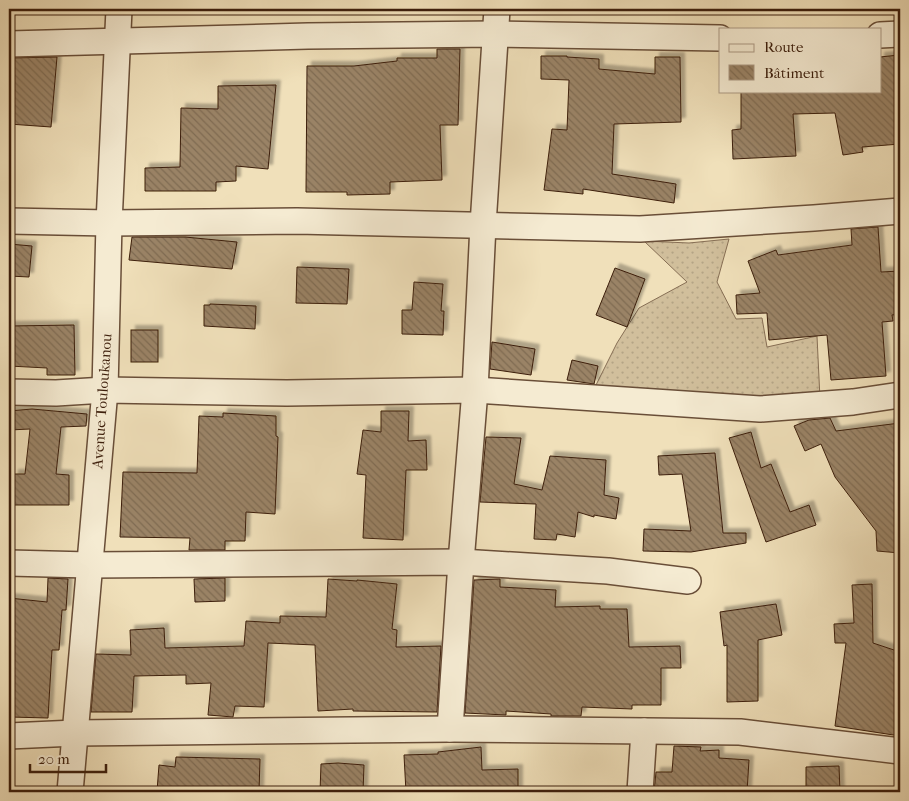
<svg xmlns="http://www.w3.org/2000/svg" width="909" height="801" font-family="'IM FELL French Canon',serif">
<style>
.grass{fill:url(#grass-dots);stroke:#866e54}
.building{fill:url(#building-back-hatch);stroke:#3c1e0c;filter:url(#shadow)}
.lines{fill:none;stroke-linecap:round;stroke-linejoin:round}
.minor-casing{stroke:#694e38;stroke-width:28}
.minor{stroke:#f5ebd2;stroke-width:25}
.labels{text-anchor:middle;stroke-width:4;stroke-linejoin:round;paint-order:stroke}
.street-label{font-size:15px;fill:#3c1e0c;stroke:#f5ebd2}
</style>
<defs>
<pattern id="grass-dots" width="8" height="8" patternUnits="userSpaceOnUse" patternTransform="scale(1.25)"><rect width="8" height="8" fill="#d1bf9c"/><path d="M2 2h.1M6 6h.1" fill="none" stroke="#b4a485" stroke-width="1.8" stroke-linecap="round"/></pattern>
<pattern id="building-back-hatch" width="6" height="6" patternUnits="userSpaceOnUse" patternTransform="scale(1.25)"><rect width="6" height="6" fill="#9a8366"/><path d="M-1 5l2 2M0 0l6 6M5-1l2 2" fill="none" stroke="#7f6b52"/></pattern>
<filter id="shadow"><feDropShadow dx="4.5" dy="-4.5" stdDeviation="1" flood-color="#0004"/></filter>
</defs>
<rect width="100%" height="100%" fill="#f0e0ba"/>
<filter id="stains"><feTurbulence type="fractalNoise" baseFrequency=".004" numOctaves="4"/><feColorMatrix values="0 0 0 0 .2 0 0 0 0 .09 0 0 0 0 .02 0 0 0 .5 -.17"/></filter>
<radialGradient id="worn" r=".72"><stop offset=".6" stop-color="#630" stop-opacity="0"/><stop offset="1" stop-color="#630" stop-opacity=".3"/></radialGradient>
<polygon class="grass" points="729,239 717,282 736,319 762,318 767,347 817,336 820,399 593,391 617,343 639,308 687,282 644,241 689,243"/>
<g class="building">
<polygon points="437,49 460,49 458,125 440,125 442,180 390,182 390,194 347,195 347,192 306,192 307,66 354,66 397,61 397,58 437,58"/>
<polygon points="899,55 900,67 900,144 862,147 863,152 843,155 835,113 793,114 796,156 733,159 732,130 741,129 741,91 880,91 880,57"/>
<polygon points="541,56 567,56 567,57 599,59 599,69 655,74 655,57 680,57 681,122 614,124 612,174 676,184 674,203 583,189 583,194 544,190 552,129 567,130 569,80 541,79"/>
<polygon points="57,57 51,127 9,124 9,58"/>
<polygon points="276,85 268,169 236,166 236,181 216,182 216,191 145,191 145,168 180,167 181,108 218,109 218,86"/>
<polygon points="878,227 881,272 900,271 900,314 892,315 893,321 882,322 886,376 831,380 827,335 769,340 767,313 737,314 736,295 760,293 748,261 776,250 778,255 852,245 851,229"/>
<polygon points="132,237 185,237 237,242 232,269 129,260"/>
<polygon points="9,244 32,246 29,277 9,276"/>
<polygon points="297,267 349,269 347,304 296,303"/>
<polygon points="615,268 645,279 627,327 596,315"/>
<polygon points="414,282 443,284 441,311 444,311 443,335 402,334 402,310 412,310"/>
<polygon points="210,304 256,306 255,329 204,326 204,305 210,305"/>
<polygon points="74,325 75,375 47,375 47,368 9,366 9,326"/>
<rect x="131" y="330" width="27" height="32"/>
<polygon points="492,342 535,349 531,375 490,369"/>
<polygon points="572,360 598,366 594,384 567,380"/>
<polygon points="32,409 87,414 86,426 61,427 56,474 69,475 69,505 13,505 14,474 25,474 30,429 9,430 9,411"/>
<polygon points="381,411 409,411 408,441 426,440 427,470 406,470 403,540 363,538 366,475 357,474 363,430 381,432"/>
<polygon points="223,413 276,416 276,436 278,437 275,514 246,512 245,541 225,541 225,550 189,550 190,538 120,537 123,472 197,473 199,416 223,417"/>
<polygon points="830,418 836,431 900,423 900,553 877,551 876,531 835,477 821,444 805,451 794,426 809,420"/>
<polygon points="751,432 761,468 771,464 790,512 809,505 816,525 766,542 729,438"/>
<polygon points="486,437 521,438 514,484 542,490 550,456 606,460 604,495 619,498 616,519 594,515 594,517 578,512 575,537 557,534 556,540 534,539 536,504 480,502"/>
<polygon points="715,453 723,533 746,533 746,543 691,552 643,551 644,529 691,531 682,474 659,475 658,456"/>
<polygon points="48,578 68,579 66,610 62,610 59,650 52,650 48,718 10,717 11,689 9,688 9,598 47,602"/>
<polygon points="225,578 225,601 195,602 194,579"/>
<polygon points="328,579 357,581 357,580 397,584 392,629 397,630 396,647 441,646 437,712 353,711 353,709 318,711 315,645 268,643 264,707 235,706 233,717 208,715 211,683 186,684 186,675 134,676 132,712 91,712 96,654 131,655 130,630 164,628 165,648 244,646 246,621 280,623 280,616 326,617"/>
<polygon points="500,579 500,587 556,590 555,607 600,606 600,609 627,609 629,647 680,646 681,668 661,668 661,705 632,705 632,709 582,707 581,716 551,716 551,714 506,711 506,715 465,713 474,580"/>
<polygon points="872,584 873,643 900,652 900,736 835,726 846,643 835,643 834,624 854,623 852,585"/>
<polygon points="776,604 782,635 758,640 758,701 727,702 727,645 724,646 720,612"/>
<polygon points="674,746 701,747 700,751 719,750 719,758 749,760 747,792 654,792 656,772 672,772"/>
<polygon points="481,747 482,770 518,769 518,792 406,792 404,755 438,754 438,752"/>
<polygon points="176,757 260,759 259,792 157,791 159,765 175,767"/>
<polygon points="338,763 364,765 363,792 320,792 321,764"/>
<polygon points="839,766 840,792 806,792 806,767"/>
</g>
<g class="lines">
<defs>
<g id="minor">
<polyline points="880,35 900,34"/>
<polyline points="9,44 308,36 495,34 720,38"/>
<polyline points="9,221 109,223 297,221 640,229 814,218 900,211"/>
<polyline points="9,392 56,393 105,390 287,393 475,390 760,409 853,402 900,395"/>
<polyline points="9,563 89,565 461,562 608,571 688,581"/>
<polyline points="450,729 461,562 475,390 483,225 497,9"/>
<polyline points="9,736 75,733 450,729 740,732 900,751"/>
<polyline points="70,792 105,390 109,223 119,9"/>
<polyline points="640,792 644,731"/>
</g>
</defs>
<use href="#minor" class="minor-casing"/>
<use href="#minor" class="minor"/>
</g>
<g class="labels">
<g class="street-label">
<text transform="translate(102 401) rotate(-86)" y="5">Avenue Touloukanou</text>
</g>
</g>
<rect width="909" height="801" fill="none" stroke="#f0e0ba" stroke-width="30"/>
<rect x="10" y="10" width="889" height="781" fill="none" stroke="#3c1e0c" stroke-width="2.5"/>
<rect x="15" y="15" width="879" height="771" fill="none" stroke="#3c1e0c"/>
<rect x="719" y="28" width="162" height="65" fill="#f5ebd2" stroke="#ab9983"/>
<rect x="729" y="44" width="25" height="8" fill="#f5ebd2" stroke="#ab9983"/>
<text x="764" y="52" font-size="15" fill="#3c1e0c">Route</text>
<rect x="729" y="65" width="25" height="15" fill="url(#building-back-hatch)" stroke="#ab9983"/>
<text x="764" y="78" font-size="15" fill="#3c1e0c">Bâtiment</text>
<path d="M30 764v8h76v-8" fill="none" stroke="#3c1e0c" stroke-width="2.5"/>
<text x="38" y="764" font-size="15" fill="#3c1e0c" stroke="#f5ebd2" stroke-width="4" paint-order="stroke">20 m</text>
<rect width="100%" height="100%" filter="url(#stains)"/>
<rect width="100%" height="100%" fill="url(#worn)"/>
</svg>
